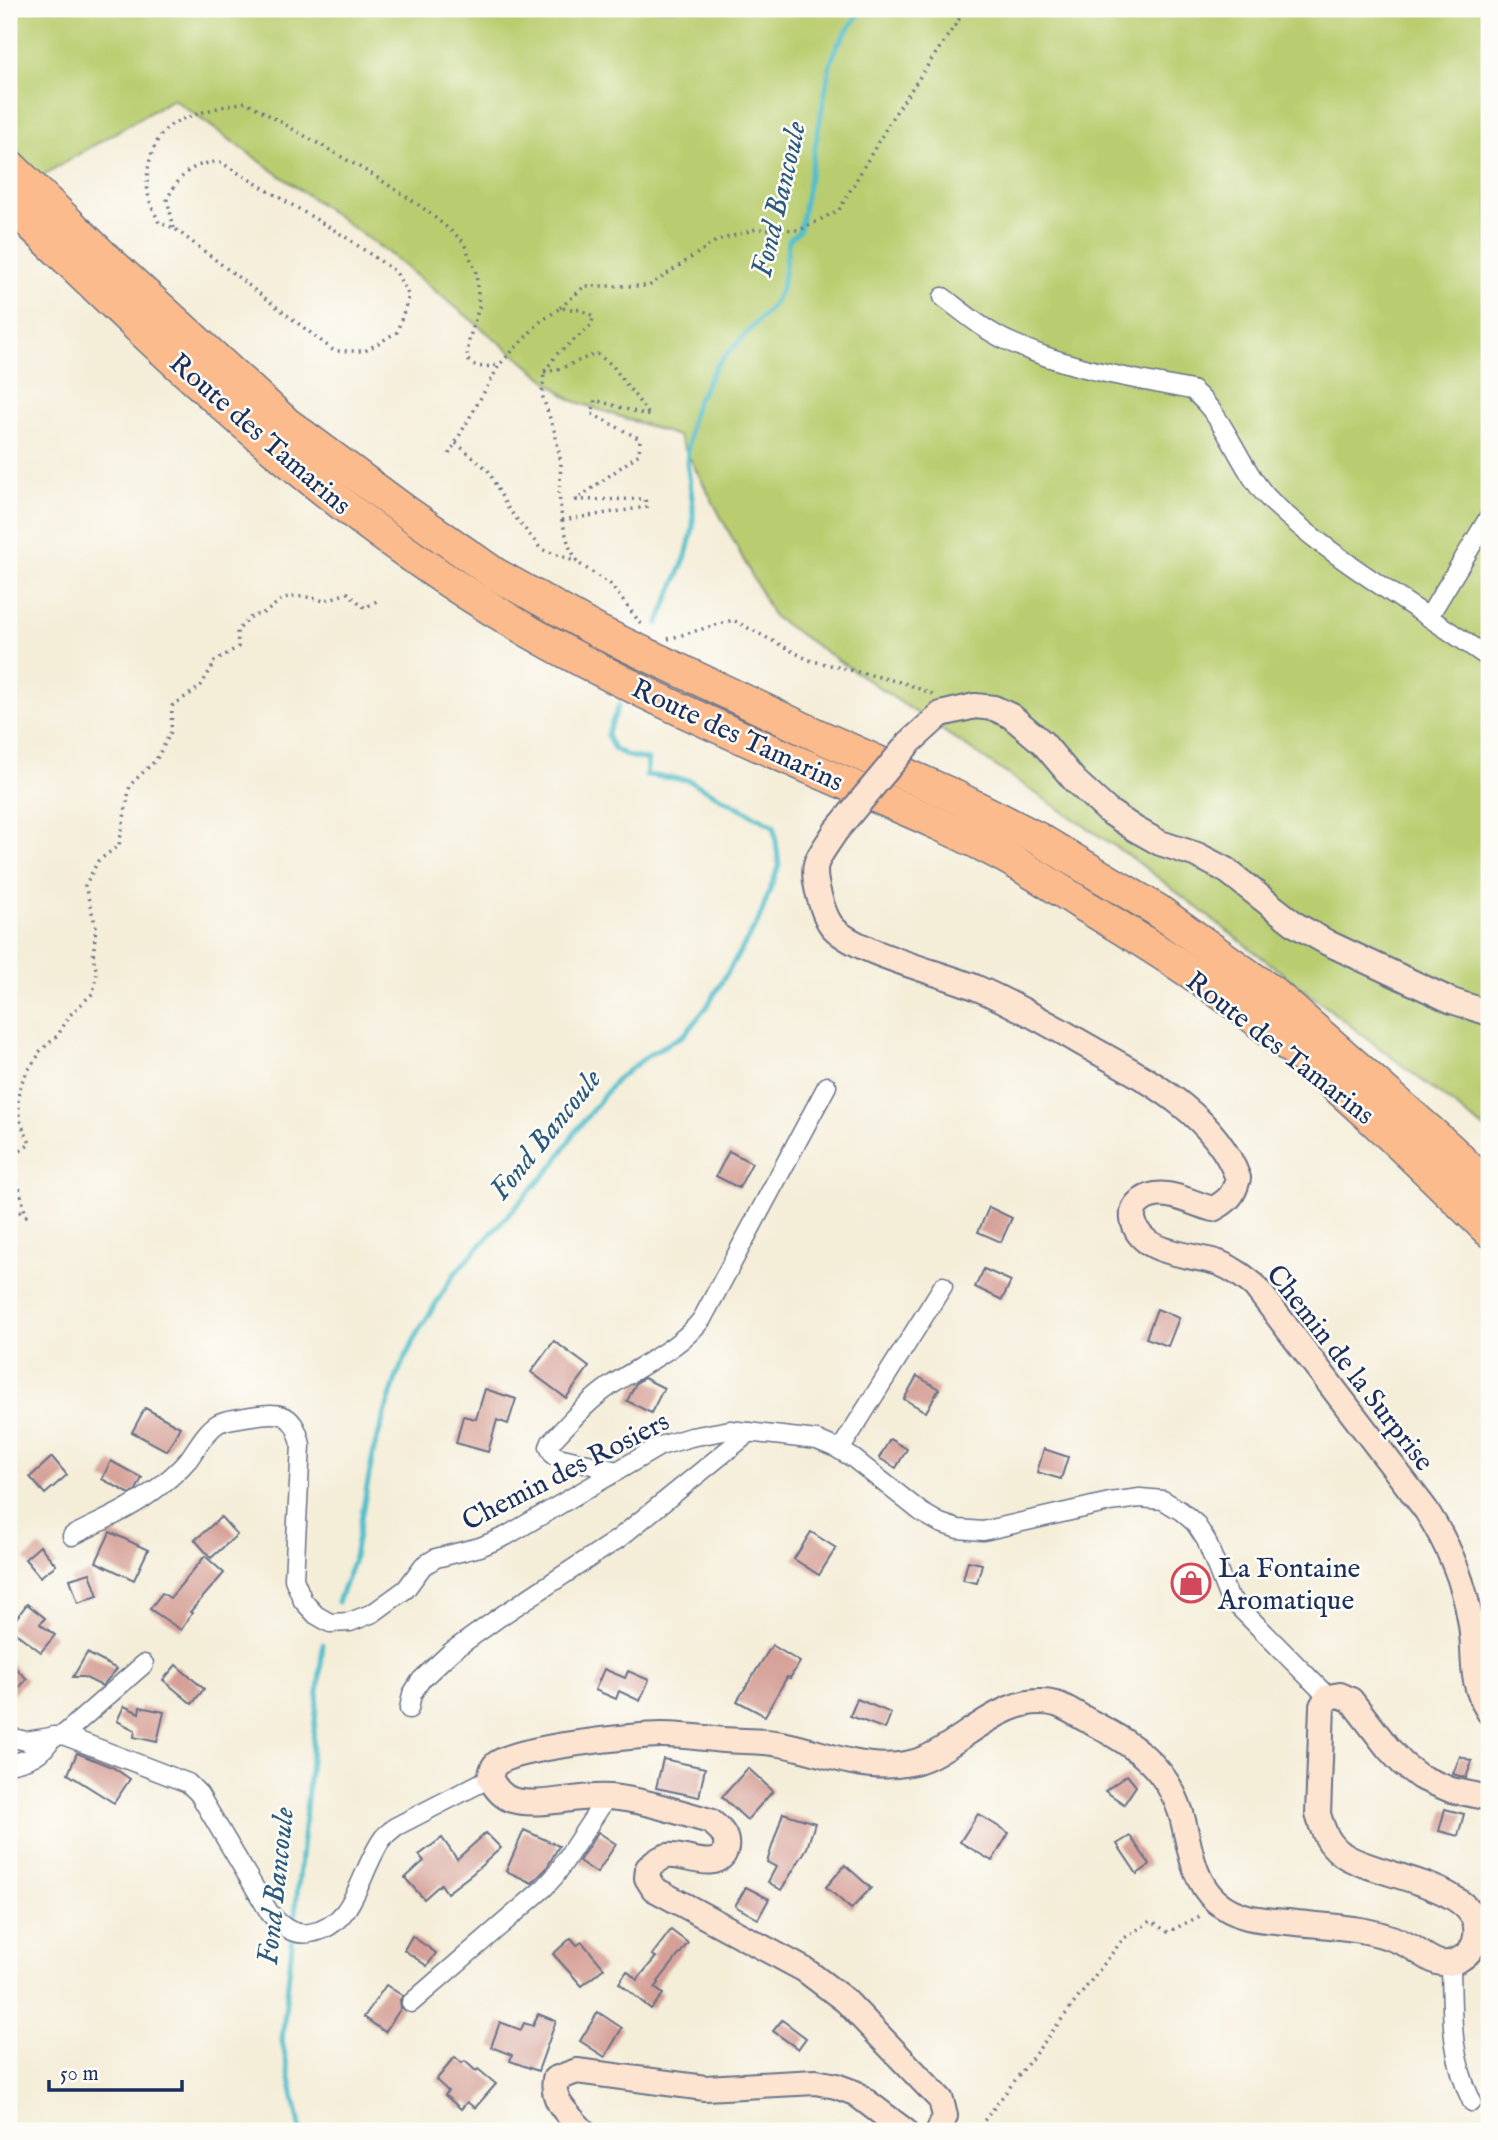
<svg xmlns="http://www.w3.org/2000/svg" width="1498" height="2140" font-family="'IM FELL English',serif">
<style>
.green{fill:#b9cd70;stroke:#6a7e67;stroke-width:2}
.lines{fill:none;stroke-linecap:round;stroke-linejoin:round}
.stream{stroke:#51beca;stroke-width:5}
.building{fill:#d5a097}
.street-casing{stroke:#677289;stroke-width:21}
.secondary-casing{stroke:#677289;stroke-width:28}
.highway-casing{stroke:#677289;stroke-width:35}
.path{stroke:#677289;stroke-width:3.5;stroke-dasharray:2 5;stroke-linecap:butt}
.street{stroke:#fff;stroke-width:18}
.secondary{stroke:#fde4d1;stroke-width:24}
.highway{stroke:#fbbb8c;stroke-width:32}
.secondary-bridge-casing{stroke:#677289;stroke-width:28;stroke-linecap:butt}
.secondary-bridge{stroke:#fde4d1;stroke-width:24}
.labels{text-anchor:middle;stroke-width:5;stroke-linejoin:round;paint-order:stroke}
.street-label{font-size:28px;fill:#1b2f5e;stroke:#fdfcf7}
.poi-label{font-size:28px;fill:#1b2f5e;stroke:#fdfcf7;text-anchor:start}
.water-label{font-size:30px;font-style:italic;fill:#2b5a7e;stroke:#fdfcf7}
</style>
<rect width="100%" height="100%" fill="#fdfcf7"/>
<filter id="ink" filterUnits="userSpaceOnUse"><feTurbulence type="fractalNoise" baseFrequency=".0143" numOctaves="2"/><feDisplacementMap in="SourceGraphic" scale="14" xChannelSelector="R" yChannelSelector="G"/><feConvolveMatrix kernelMatrix="1 2 1 2 8 2 1 2 1" color-interpolation-filters="sRGB"/></filter>
<filter id="wash" filterUnits="userSpaceOnUse"><feTurbulence type="fractalNoise" baseFrequency=".00686" numOctaves="4" result="noise"/><feDisplacementMap in="SourceGraphic" scale="28" xChannelSelector="R" yChannelSelector="G"/><feGaussianBlur stdDeviation="1.57" result="paint"/><feColorMatrix in="noise" values="0 0 0 0 0 0 0 0 0 0 0 0 0 0 0 0 0 1.4 0 .05"/><feComposite in="paint" operator="in"/></filter>
<g filter="url(#wash)">
<rect width="100%" height="100%" fill="#f4edd8"/>
<polygon class="green" points="9,9 1489,9 1489,1132 1135,860 774,617 678,436 571,400 387,252 173,99 9,195"/>
<g class="lines">
<g class="stream">
<polyline points="658,624 686,556 693,528 693,505 687,462 690,427 696,403 716,366 773,305 782,287 789,240 800,230 830,65 837,46 862,9"/>
<polyline points="338,1602 353,1562 374,1449 397,1375 418,1332 455,1273 553,1166 575,1132 616,1080 650,1054 684,1035 706,1008 758,922 779,865 774,826 688,780 646,775 648,760 628,756 614,749 607,735 619,705"/>
<polyline points="301,2131 282,2041 323,1644"/>
</g>
</g>
<g id="blocks">
<g class="building">
<polygon points="729,1151 752,1163 739,1188 716,1176"/>
<polygon points="989,1207 1012,1218 1001,1242 978,1232"/>
<polygon points="984,1269 1011,1281 1002,1300 975,1287"/>
<polygon points="1157,1309 1179,1318 1168,1346 1146,1338"/>
<polygon points="554,1341 589,1367 566,1398 531,1372"/>
<polygon points="917,1376 939,1389 926,1412 904,1399"/>
<polygon points="644,1378 664,1388 651,1413 627,1401 636,1383"/>
<polygon points="485,1389 516,1399 508,1424 497,1420 488,1452 456,1443 463,1416 476,1419"/>
<polygon points="145,1408 180,1427 167,1451 132,1432"/>
<polygon points="890,1439 907,1449 896,1468 879,1458"/>
<polygon points="1044,1449 1068,1457 1061,1479 1037,1472"/>
<polygon points="52,1457 67,1475 45,1494 30,1477"/>
<polygon points="111,1461 142,1478 136,1490 130,1494 102,1479"/>
<polygon points="221,1517 237,1535 211,1558 195,1540"/>
<polygon points="110,1532 148,1550 134,1580 96,1562"/>
<polygon points="811,1532 836,1548 819,1575 794,1559"/>
<polygon points="40,1546 56,1565 40,1577 25,1559"/>
<polygon points="205,1556 224,1573 190,1612 192,1613 181,1630 150,1609 162,1593 170,1598"/>
<polygon points="968,1561 982,1564 977,1583 963,1580"/>
<polygon points="90,1573 98,1596 78,1603 70,1579"/>
<polygon points="27,1604 45,1618 40,1624 55,1635 41,1652 9,1628"/>
<polygon points="772,1645 800,1662 790,1678 787,1677 765,1716 737,1701"/>
<polygon points="87,1653 117,1669 102,1686 84,1677 73,1677"/>
<polygon points="9,1662 27,1679 9,1699"/>
<polygon points="176,1665 204,1689 192,1704 163,1680"/>
<polygon points="604,1669 625,1678 628,1671 649,1680 640,1701 619,1691 616,1699 595,1690"/>
<polygon points="857,1699 891,1713 885,1729 850,1716"/>
<polygon points="124,1706 139,1713 140,1707 164,1712 157,1742 134,1737 135,1730 117,1721"/>
<polygon points="77,1753 114,1768 130,1779 114,1803 68,1774"/>
<polygon points="1460,1756 1472,1761 1466,1778 1453,1774"/>
<polygon points="663,1759 705,1768 699,1797 656,1788"/>
<polygon points="748,1768 773,1791 747,1820 722,1797"/>
<polygon points="1127,1775 1136,1786 1124,1804 1105,1791"/>
<polygon points="1445,1809 1464,1814 1458,1836 1439,1831"/>
<polygon points="783,1813 815,1823 807,1848 781,1890 768,1882 776,1867 767,1862"/>
<polygon points="978,1814 1009,1833 992,1861 960,1842"/>
<polygon points="524,1830 559,1846 546,1869 532,1883 506,1871"/>
<polygon points="598,1832 616,1844 597,1873 579,1861"/>
<polygon points="486,1833 501,1848 472,1874 447,1893 441,1884 424,1899 405,1878 424,1861 419,1855 442,1838 457,1859"/>
<polygon points="1130,1836 1150,1865 1137,1874 1117,1844"/>
<polygon points="845,1865 871,1888 851,1909 826,1887"/>
<polygon points="746,1887 769,1899 758,1919 735,1906"/>
<polygon points="671,1930 688,1943 658,1982 659,1983 655,1988 663,1994 651,2009 619,1983 627,1971 637,1980 656,1957 652,1955"/>
<polygon points="412,1936 436,1953 427,1966 404,1950"/>
<polygon points="571,1938 577,1945 582,1942 604,1968 582,1986 553,1954"/>
<polygon points="386,1985 403,1996 400,2000 401,2008 385,2032 364,2017"/>
<polygon points="598,2012 622,2028 605,2057 580,2041"/>
<polygon points="538,2014 556,2021 538,2071 510,2061 512,2055 491,2047 500,2022 521,2030 524,2023 533,2026"/>
<polygon points="782,2020 806,2038 798,2049 773,2031"/>
<polygon points="455,2057 462,2063 465,2061 476,2071 478,2069 496,2084 475,2108 467,2102 461,2109 445,2095 448,2091 436,2080"/>
</g>
</g>
</g>
<g filter="url(#ink)">
<use href="#blocks" fill-opacity="0" stroke="#677289" stroke-width="2"/>
<g class="lines">
<defs>
<g id="street">
<path d="M943,297C964,313 985,331 1010,342C1067,369 1131,378 1192,390C1228,419 1239,470 1272,502C1336,562 1412,604 1483,654L1489,655"/>
<polyline points="1429,616 1489,517"/>
<polyline points="840,1450 943,1286"/>
<path d="M617,1471L554,1456L549,1447L551,1442C570,1422 588,1401 610,1386C642,1364 678,1350 702,1319L827,1086"/>
<path d="M72,1536C97,1523 125,1512 148,1495C162,1485 177,1473 188,1460C197,1448 206,1430 219,1423C227,1419 237,1419 245,1417C277,1412 294,1409 301,1445L294,1579L303,1601L316,1615L330,1623L350,1622L373,1613L406,1589L423,1566L436,1558L480,1547L506,1536L660,1446L691,1437L730,1430L817,1440L836,1448L853,1458L921,1512L940,1523L958,1529L983,1531L1110,1502L1140,1498L1163,1500L1181,1511L1195,1523L1206,1540L1228,1596L1328,1697"/>
<polyline points="409,1709 412,1694 421,1680 452,1651 501,1616 618,1539 750,1432"/>
<polyline points="63,1735 144,1664"/>
<path d="M9,1737L26,1741L63,1735L188,1783L199,1794L269,1912C279,1925 292,1936 310,1933C356,1926 360,1869 383,1838C386,1834 391,1831 395,1827L490,1778"/>
<path d="M9,1764C29,1760 43,1755 53,1736"/>
<path d="M1451,1963C1452,2013 1450,2056 1472,2102"/>
<polyline points="411,2003 544,1888 555,1876 607,1797"/>
</g>
<g id="secondary">
<polyline points="909,743 941,714 975,706 994,708 1011,716 1043,743 1075,781 1108,811 1135,829 1160,843 1197,855 1226,870 1296,925 1328,943 1452,1001 1489,1013"/>
<path d="M835,832C829,842 819,854 816,864C812,878 823,914 831,925C851,952 942,973 977,988C1012,1003 1047,1023 1080,1042C1139,1076 1213,1110 1238,1178C1234,1195 1228,1201 1213,1209C1189,1203 1163,1185 1141,1201C1135,1205 1132,1211 1133,1219C1139,1256 1194,1254 1219,1263C1234,1269 1244,1277 1255,1286L1426,1510C1448,1544 1463,1578 1470,1619C1477,1655 1467,1677 1489,1712"/>
<path d="M583,2131C569,2115 551,2102 555,2079L577,2071L705,2088L816,2082L836,2086L855,2093L905,2131"/>
<path d="M939,2131L945,2116L941,2100L846,2001L805,1970L654,1889L647,1878L648,1868C654,1863 659,1858 667,1856C683,1853 720,1875 726,1848C728,1835 719,1828 710,1821C677,1812 644,1800 610,1797C580,1794 540,1808 512,1800C501,1796 495,1788 490,1778C491,1774 492,1769 495,1765C509,1748 636,1735 662,1735C683,1735 704,1738 724,1740C738,1741 752,1741 765,1742C795,1744 823,1756 852,1762C877,1767 903,1768 926,1758C968,1739 1006,1692 1056,1704C1066,1707 1077,1715 1087,1720C1130,1743 1165,1763 1181,1813C1190,1843 1191,1879 1216,1901C1237,1919 1260,1920 1287,1922C1330,1927 1375,1926 1413,1948C1421,1953 1429,1959 1437,1962C1452,1967 1471,1956 1475,1941C1491,1884 1372,1877 1342,1854C1328,1844 1323,1831 1318,1814L1322,1706L1328,1697L1340,1695L1351,1700L1388,1748L1403,1764L1420,1777L1451,1790L1489,1798"/>
</g>
<g id="highway">
<polyline points="9,165 103,256 286,423 405,511 495,574 599,632 819,736 952,795 1037,838 1157,910 1272,992 1451,1150 1489,1188"/>
<path d="M9,203C166,355 324,510 513,622C607,678 708,723 808,767C875,797 943,823 1007,858C1034,873 1060,890 1085,906C1142,940 1200,976 1253,1017C1337,1082 1414,1157 1489,1231"/>
</g>
</defs>
<use href="#street" class="street-casing"/>
<use href="#secondary" class="secondary-casing"/>
<use href="#highway" class="highway-casing"/>
<g class="path">
<path d="M174,228L167,199C181,174 191,163 220,162L344,236L396,272L409,296L397,332L365,351H334L174,228L159,223C156,215 151,206 149,198C143,172 152,133 178,121C199,112 224,106 246,102L373,175L422,207L463,241L476,272L479,307L469,340L467,359C477,370 486,367 500,364"/>
<polyline points="560,308 585,286 649,286 716,241 756,229 800,230 839,210 892,118 966,9"/>
<path d="M544,372C563,370 579,359 597,354L612,365L650,416L595,400L592,414L640,439L639,454L576,500L645,499L647,507L562,520"/>
<polyline points="456,443 488,470 507,507 541,549 577,562"/>
<polyline points="449,454 500,364 540,322 560,308 582,310 593,316 592,325 557,354 544,372 542,395 555,433 561,463 559,494 562,520 569,546 578,563 610,584 641,624"/>
<polyline points="668,639 733,620 809,660 904,683 933,694"/>
<path d="M9,1159L30,1144C28,1137 23,1130 21,1123C13,1094 21,1079 38,1056V1053L58,1035L70,1015L93,993L97,973L93,957L96,927L85,886L98,861L119,845L130,785L156,760L171,732L172,706L200,687L212,667V663L238,647L237,631L253,615C267,615 272,605 283,599C292,594 313,597 323,601L348,593L365,608L380,599"/>
<polyline points="9,1162 19,1187 26,1216 9,1205"/>
<polyline points="961,2131 977,2130 1123,1939 1151,1921 1168,1932 1202,1915"/>
</g>
<use href="#street" class="street"/>
<use href="#secondary" class="secondary"/>
<use href="#highway" class="highway"/>
<defs>
<polyline id="secondary-bridge" points="835,832 909,743"/>
</defs>
<use href="#secondary-bridge" class="secondary-bridge-casing"/>
<use href="#secondary-bridge" class="secondary-bridge"/>
</g>
</g>
<defs>
<symbol id="shop-ring" viewBox="-11 -11 22 22"><circle r="9.5" fill="#fdfcf7" stroke="#d1495b" stroke-width="1.5"/><path d="M-5-2.5h2.3a2.7 3.5 0 0 1 5.4 0H5L5.5 6h-11ZM-1.5-2.5h3a1.5 2.3 0 0 0-3 0Z" fill="#d1495b"/></symbol>
</defs>
<g fill-rule="evenodd">
<use href="#shop-ring" x="1169" y="1561" width="44" height="44"/>
</g>
<g class="labels">
<g class="street-label">
<text transform="translate(261 433) rotate(41)" y="10">Route des Tamarins</text>
<text transform="translate(738 734) rotate(25)" y="10">Route des Tamarins</text>
<text transform="translate(1281 1047) rotate(38)" y="10">Route des Tamarins</text>
<text transform="translate(1351 1367) rotate(52)" y="10">Chemin de la Surprise</text>
<text transform="translate(565 1470) rotate(-27)" y="10">Chemin des Rosiers</text>
</g>
<g class="poi-label">
<text x="1218" y="1577">La Fontaine<tspan x="1218" dy="32">Aromatique</tspan></text>
</g>
<g class="water-label">
<text transform="translate(778 199) rotate(-77)" y="10">Fond Bancoule</text>
<text transform="translate(545 1134) rotate(-51)" y="10">Fond Bancoule</text>
<text transform="translate(275 1886) rotate(-84)" y="10">Fond Bancoule</text>
</g>
</g>
<rect width="1498" height="2140" fill="none" stroke="#fdfcf7" stroke-width="35"/>
<path d="M49 2080v10h133v-10" fill="none" stroke="#1b2f5e" stroke-width="3.5"/>
<text x="60" y="2080" font-size="21" fill="#1b2f5e" stroke="#fdfcf7" stroke-width="5" paint-order="stroke">50 m</text>
</svg>
